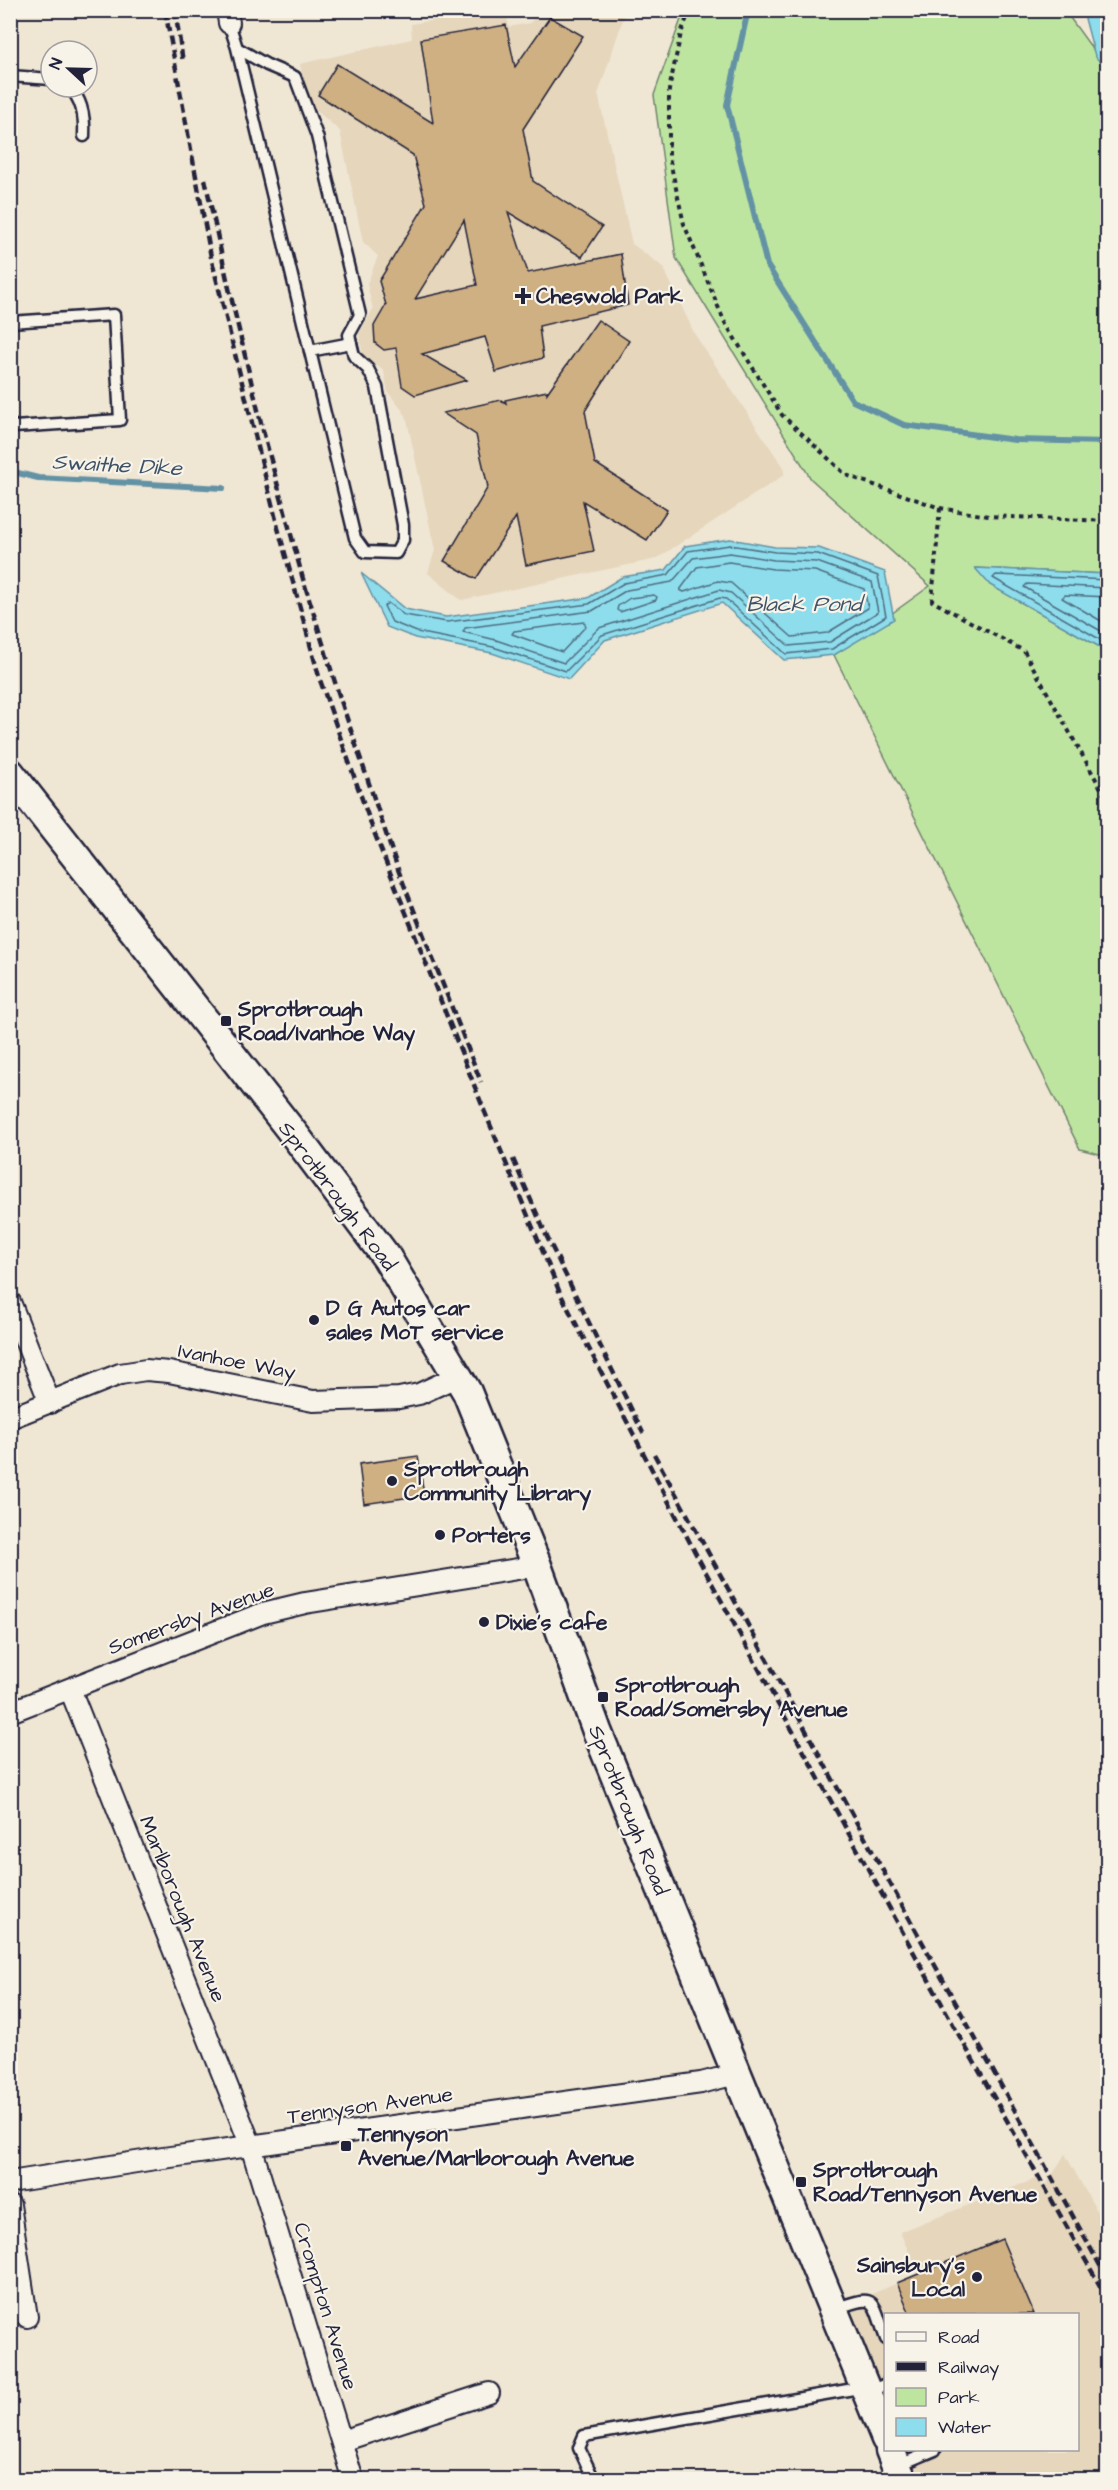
<svg xmlns="http://www.w3.org/2000/svg" width="1118" height="2490" font-family="'Architects Daughter',sans-serif">
<style>
.built{fill:#e5d6bc}
.green{fill:#bee5a0;stroke:#70846e;stroke-width:1.5}
.water{fill:#8eddec;stroke:#6392a5;stroke-width:1.5}
.lines{fill:none;stroke-linecap:round;stroke-linejoin:round}
.shore{stroke:#4d6d82;stroke-width:1.5}
.stream{stroke:#6392a5;stroke-width:6}
.building{fill:#cfb083;stroke:#22223b;stroke-width:1.5;fill-rule:evenodd}
.lane-casing{stroke:#22223b;stroke-width:15}
.street-casing{stroke:#22223b;stroke-width:24}
.secondary-casing{stroke:#22223b;stroke-width:33}
.path{stroke:#22223b;stroke-width:4;stroke-dasharray:4.5 4.5;stroke-linecap:butt}
.lane{stroke:#f7f3e8;stroke-width:10}
.street{stroke:#f7f3e8;stroke-width:20}
.secondary{stroke:#f7f3e8;stroke-width:28}
.rail{stroke:#22223b;stroke-width:4.5;stroke-dasharray:9 4.5;stroke-linecap:butt}
.poi-dot{fill:#22223b;stroke:#f7f3e8;stroke-width:2}
.labels{text-anchor:middle;stroke-width:4.5;stroke-linejoin:round;paint-order:stroke}
.poi-label{font-size:21px;font-weight:bold;fill:#22223b;stroke:#f7f3e8;text-anchor:start}
.street-label{font-size:21px;fill:#22223b;stroke:#f7f3e8}
.water-label{font-size:22px;font-style:italic;fill:#3d5167;stroke:#f7f3e8}
</style>
<rect width="100%" height="100%" fill="#efe6d4"/>
<filter id="ink" filterUnits="userSpaceOnUse"><feTurbulence type="fractalNoise" baseFrequency=".0167" numOctaves="2"/><feDisplacementMap in="SourceGraphic" scale="12" xChannelSelector="R" yChannelSelector="G"/><feConvolveMatrix kernelMatrix="1 2 1 2 8 2 1 2 1" color-interpolation-filters="sRGB"/></filter>
<g filter="url(#ink)">
<g class="built">
<polygon points="490,11 506,11 509,27 530,23 541,11 606,11 624,16 598,94 632,244 663,267 695,335 783,467 784,475 656,559 461,600 428,573 435,550 406,415 388,392 384,371 363,355 359,334 373,309 367,284 378,256 363,242 340,131 308,103 300,64 412,39 411,24"/>
<polygon points="1065,2154 1107,2230 1107,2479 917,2479 904,2450 1078,2450 1078,2314 886,2314 885,2406 844,2310 853,2302 919,2274 900,2232 1038,2178 1044,2189"/>
</g>
<polygon class="green" points="684,11 1065,11 1107,69 1107,574 976,568 990,585 1107,651 1107,1156 1080,1149 834,655 930,586 811,479 676,258 654,95"/>
<g class="water">
<polygon points="1083,11 1107,11 1107,71 1095,56"/>
<polygon points="730,539 775,547 819,548 885,572 894,619 834,655 784,660 722,603 605,640 569,679 492,653 415,638 387,627 361,573 405,609 446,617 588,598 622,577 666,570 685,546"/>
<polygon points="975,568 1107,574 1107,651 990,585"/>
</g>
<g class="lines">
<g class="shore">
<polygon points="730,545 775,552 818,554 878,576 886,616 832,649 786,654 726,599 720,598 602,635 566,671 493,647 417,632 392,622 384,606 388,603 404,615 447,622 589,604 624,583 668,575 688,551"/>
<polygon points="730,553 774,560 817,562 872,582 878,612 830,642 789,646 731,593 719,590 599,628 564,663 496,640 463,632 465,628 592,611 627,590 672,582 693,558"/>
<polygon points="729,562 773,569 815,571 864,589 868,608 827,633 792,637 731,583 718,581 684,592 680,590 697,567"/>
<polyline points="1108,580 996,575 993,578 1108,644"/>
<polyline points="1108,588 1027,584 1024,587 1108,635"/>
<polygon points="654,595 657,597 656,600 620,612 617,610 618,606 630,598"/>
<polyline points="1108,597 1065,595 1062,598 1108,625"/>
<polygon points="584,622 586,626 562,652 512,634 514,631"/>
</g>
<g class="stream">
<polyline points="748,10 727,105 767,265 853,401 904,425 1015,440 1108,442"/>
<polyline points="10,471 38,478 223,488"/>
</g>
</g>
<g class="building">
<path d="M550,17L583,36L523,129L533,181L602,227L582,257L508,212L528,273L621,254L628,305L539,326L543,358L496,372L485,337L422,354L467,380L415,395L402,386L396,348L384,350L375,343L374,326L386,305L379,281L426,204L413,155L318,95L337,64L433,123L421,39L506,25L515,67ZM464,220L477,285L415,299Z"/>
<polygon points="598,320 629,341 585,411 595,463 667,510 647,540 583,501 594,551 526,565 516,517 476,579 444,561 488,487 476,435 443,413 501,400 506,403 505,400 547,391 547,393"/>
<polygon points="418,1456 424,1495 364,1504 359,1464"/>
<polygon points="1002,2239 1034,2314 910,2314 897,2283"/>
</g>
<g class="lines">
<defs>
<g id="lane">
<polyline points="229,23 237,48 355,538 365,552 396,553 403,540 403,525 377,387 368,369 354,356 349,335 360,315 317,136 295,77 267,65 237,48"/>
<polyline points="10,76 51,79"/>
<path d="M69,87C83,100 85,118 84,136"/>
<polyline points="10,322 114,315 120,420 14,427 10,423"/>
<polyline points="310,351 351,343"/>
<path d="M834,2309C878,2294 871,2297 886,2339"/>
<polyline points="867,2392 886,2384"/>
<polyline points="897,2466 935,2450"/>
<polyline points="594,2480 579,2448 584,2436 865,2387"/>
</g>
<g id="street">
<polyline points="227,10 229,23"/>
<polyline points="10,1302 50,1403"/>
<polyline points="10,1418 120,1374 146,1370 169,1372 313,1401 399,1398 419,1394 458,1376"/>
<polyline points="70,1689 251,2146 353,2480"/>
<polyline points="10,1712 263,1613 305,1603 524,1568 536,1563"/>
<polyline points="10,2182 149,2160 701,2083 736,2074"/>
<polyline points="10,2205 27,2317"/>
<polyline points="342,2441 489,2393"/>
</g>
<g id="secondary">
<polyline points="10,773 297,1138 387,1258 467,1392 536,1563 597,1731 886,2439"/>
<polyline points="890,2450 902,2480"/>
</g>
</defs>
<use href="#lane" class="lane-casing"/>
<use href="#street" class="street-casing"/>
<use href="#secondary" class="secondary-casing"/>
<g class="path">
<polyline points="690,10 681,33 669,90 669,157 684,224 724,321 782,415 846,475 940,508 988,516 1108,521"/>
<polyline points="940,508 932,601 1024,651 1108,801"/>
</g>
<use href="#lane" class="lane"/>
<use href="#street" class="street"/>
<use href="#secondary" class="secondary"/>
<g class="rail">
<polyline points="165,10 211,257 278,528 320,680 372,827 484,1110 560,1293 697,1556 960,2037 1108,2300"/>
<polyline points="175,10 183,62"/>
<polyline points="205,179 228,284 262,427 303,579 338,692 399,872 481,1082"/>
<polyline points="513,1159 547,1237 643,1433"/>
<polyline points="654,1454 1108,2280"/>
</g>
</g>
</g>
<g class="poi-dot">
<path d="M520 287h6v6h6v6h-6v6h-6v-6h-6v-6h6z"/>
<rect x="220" y="1015" width="12" height="12" rx="3"/>
<circle cx="314" cy="1320" r="6"/>
<circle cx="392" cy="1481" r="6"/>
<circle cx="440" cy="1535" r="6"/>
<circle cx="484" cy="1622" r="6"/>
<rect x="597" y="1691" width="12" height="12" rx="3"/>
<rect x="340" y="2140" width="12" height="12" rx="3"/>
<rect x="795" y="2176" width="12" height="12" rx="3"/>
<circle cx="977" cy="2277" r="6"/>
</g>
<g class="labels">
<g class="poi-label">
<text x="536" y="303">Cheswold Park</text>
<text x="238" y="1016">Sprotbrough<tspan x="238" dy="24">Road/Ivanhoe Way</tspan></text>
<text x="326" y="1315">D G Autos car<tspan x="326" dy="24">sales MoT service</tspan></text>
<text x="404" y="1476">Sprotbrough<tspan x="404" dy="24">Community Library</tspan></text>
<text x="452" y="1542">Porters</text>
<text x="496" y="1629">Dixie's cafe</text>
<text x="615" y="1692">Sprotbrough<tspan x="615" dy="24">Road/Somersby Avenue</tspan></text>
<text x="358" y="2141">Tennyson<tspan x="358" dy="24">Avenue/Marlborough Avenue</tspan></text>
<text x="813" y="2177">Sprotbrough<tspan x="813" dy="24">Road/Tennyson Avenue</tspan></text>
<text x="965" y="2272" text-anchor="end">Sainsbury's<tspan x="965" dy="24">Local</tspan></text>
</g>
<g class="street-label">
<text transform="translate(338 1196) rotate(53)" y="7">Sprotbrough Road</text>
<text transform="translate(237 1361) rotate(11)" y="7">Ivanhoe Way</text>
<text transform="translate(191 1618) rotate(-20)" y="7">Somersby Avenue</text>
<text transform="translate(629 1810) rotate(68)" y="7">Sprotbrough Road</text>
<text transform="translate(183 1909) rotate(68)" y="7">Marlborough Avenue</text>
<text transform="translate(370 2105) rotate(-8)" y="7">Tennyson Avenue</text>
<text transform="translate(326 2306) rotate(73)" y="7">Crompton Avenue</text>
</g>
<g class="water-label">
<text transform="translate(117 464) rotate(3)" y="8">Swaithe Dike</text>
<text x="804" y="611">Black Pond</text>
</g>
</g>
<rect width="1118" height="2490" fill="none" stroke="#f7f3e8" stroke-width="36"/>
<rect x="18" y="18" width="1082" height="2454" fill="none" stroke="#22223b" stroke-width="2" filter="url(#ink)"/>
<rect x="884" y="2313" width="195" height="138" fill="#f7f3e8" stroke="#a29fa3" stroke-width="1.5"/>
<rect x="896" y="2332" width="30" height="9" fill="#f7f3e8" stroke="#a29fa3" stroke-width="1.5"/>
<text x="938" y="2343" font-size="18" fill="#22223b">Road</text>
<rect x="896" y="2362" width="30" height="9" fill="#22223b" stroke="#a29fa3" stroke-width="1.5"/>
<text x="938" y="2373" font-size="18" fill="#22223b">Railway</text>
<rect x="896" y="2388" width="30" height="18" fill="#bee5a0" stroke="#a29fa3" stroke-width="1.5"/>
<text x="938" y="2403" font-size="18" fill="#22223b">Park</text>
<rect x="896" y="2418" width="30" height="18" fill="#8eddec" stroke="#a29fa3" stroke-width="1.5"/>
<text x="938" y="2433" font-size="18" fill="#22223b">Water</text>
<g transform="translate(69 69) rotate(292)"><circle r="28" fill="#f7f3e8" stroke="#a29fa3" stroke-width="1.5"/>
<path d="M0-4.5L10 22L0 15L-10 22Z" fill="#22223b"/>
<text y="-9" font-size="16" font-weight="bold" text-anchor="middle" fill="#22223b">N</text>
</g>
</svg>
